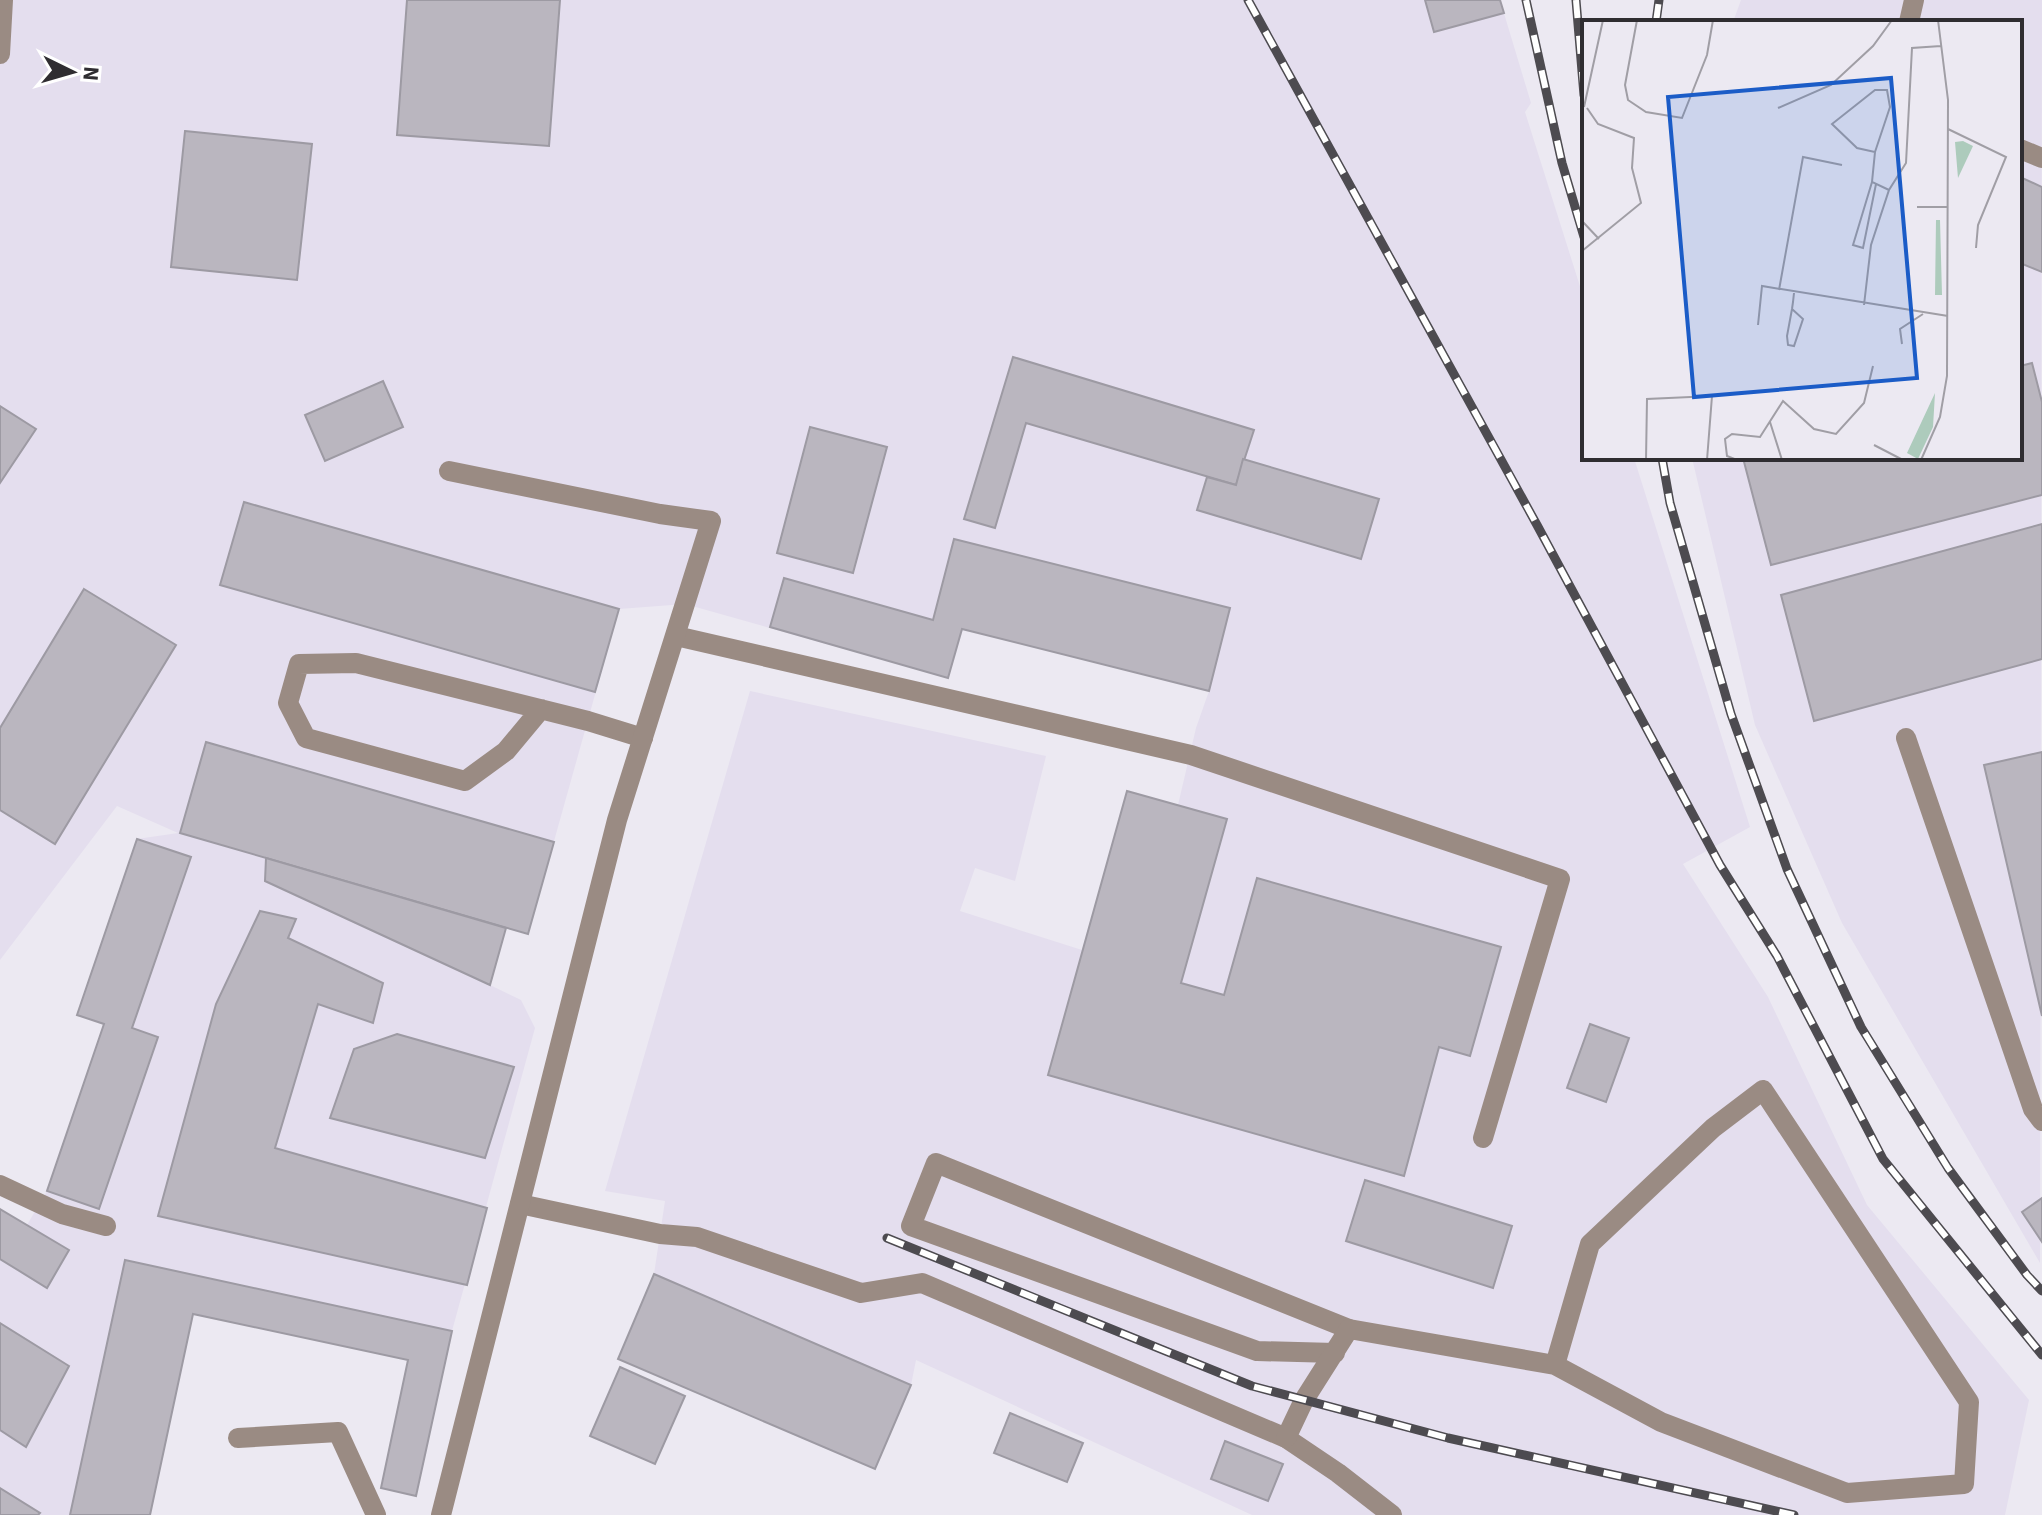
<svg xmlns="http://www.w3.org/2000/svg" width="2042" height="1515" font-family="'Source Sans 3',sans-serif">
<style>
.built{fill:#e4deee}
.building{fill:#bab6bf;stroke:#9d9aa3;stroke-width:2}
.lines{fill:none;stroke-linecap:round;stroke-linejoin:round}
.minor{stroke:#9a8b83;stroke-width:20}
.rail-casing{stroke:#4d4b50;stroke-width:9}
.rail{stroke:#fff;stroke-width:6;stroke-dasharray:18;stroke-linecap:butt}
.inset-road{fill:none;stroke:#a09ea5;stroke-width:2}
.view{fill:#1b5cc7;fill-opacity:0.15;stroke:#1b5cc7;stroke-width:4}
.inset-edge{fill:none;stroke:#2f2d31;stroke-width:4}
</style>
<rect width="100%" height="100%" fill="#ece9f2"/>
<g class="built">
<polygon points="0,0 1500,0 1531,103 1525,112 1584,299 1584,458 1634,458 1750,827 1683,864 1768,997 1867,1205 2029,1400 2005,1515 1252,1515 916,1360 911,1385 654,1274 665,1201 605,1191 750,691 1046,756 1015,881 975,868 960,911 1082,950 1127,791 1178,805 1196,728 1209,691 963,629 948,678 685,604 619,609 528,934 506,928 490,985 521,1000 535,1028 452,1331 125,1260 70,1515 0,1515 0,1209 27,1225 47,1191 104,1024 81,1004 137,839 178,833 117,806 0,960"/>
<polygon points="1741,0 2042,0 2040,1263 1842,923 1755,725 1692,458 2020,458 2020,22 1733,22"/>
</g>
<g class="building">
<polygon points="407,0 560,0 549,146 397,135"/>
<polygon points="1425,0 1500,0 1504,13 1434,32"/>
<polygon points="185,131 312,144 297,280 171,267"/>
<polygon points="2020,177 2042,187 2042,272 2020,263"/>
<polygon points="1013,357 1254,430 1236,485 1026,423 995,528 964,519"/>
<polygon points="2032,363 2042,402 2042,495 1771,565 1743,458 2020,458 2020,366"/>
<polygon points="383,381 403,427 325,461 305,415"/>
<polygon points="0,406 36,429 0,483"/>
<polygon points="810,427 887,447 853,573 777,553"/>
<polygon points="1243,459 1379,499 1361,559 1197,510 1207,477 1236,485"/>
<polygon points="244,502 619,609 595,692 220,585"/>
<polygon points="2042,524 2042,659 1814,721 1781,595"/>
<polygon points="954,539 1230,608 1209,691 962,629 948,678 770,627 784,578 933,620"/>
<polygon points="84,589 176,645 55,844 0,810 0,728"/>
<polygon points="206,742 554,842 528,934 180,833"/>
<polygon points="2042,752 2042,1016 1984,765"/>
<polygon points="1127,791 1227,819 1181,983 1224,995 1257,878 1501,947 1470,1056 1439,1047 1404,1176 1048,1075"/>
<polygon points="137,839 191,857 132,1028 158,1037 99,1209 47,1191 104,1024 77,1015"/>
<polygon points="266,858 506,928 490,985 265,881"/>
<polygon points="260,911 296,919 288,938 383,983 373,1023 318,1004 275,1148 487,1208 467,1285 158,1216 216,1004"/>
<polygon points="1590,1024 1629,1038 1606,1102 1567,1088"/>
<polygon points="397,1034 514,1067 485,1158 330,1118 354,1049"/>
<polygon points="1365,1180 1512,1226 1493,1288 1346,1241"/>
<polygon points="2042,1198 2042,1242 2022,1212"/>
<polygon points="0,1209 69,1250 47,1288 0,1259"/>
<polygon points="125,1260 452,1331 416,1496 381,1488 408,1360 193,1314 150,1515 70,1515"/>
<polygon points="654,1274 911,1385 875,1469 618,1359"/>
<polygon points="0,1323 69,1366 26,1447 0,1430"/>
<polygon points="620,1367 685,1396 655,1464 590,1436"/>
<polygon points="1010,1413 1083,1443 1067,1482 994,1453"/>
<polygon points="1225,1441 1283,1464 1268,1501 1211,1479"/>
<polygon points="0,1488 40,1513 38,1515 0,1515"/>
</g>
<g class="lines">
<g class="minor">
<polyline points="1909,22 1914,0"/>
<polyline points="0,54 3,0"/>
<polyline points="2020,149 2042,158"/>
<polyline points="676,636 1191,755 1560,879 1483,1138"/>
<polyline points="541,709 506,751 465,781 306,738 288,703 299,664 356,663 588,721 643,738"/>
<polyline points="1906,738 2033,1109 2042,1121"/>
<polyline points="0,1185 62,1214 106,1226"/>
<polyline points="520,1204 660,1234 697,1237 861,1293 922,1283 1286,1438 1338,1473 1392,1515"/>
<polyline points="1335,1353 1257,1351 911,1226 936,1163 1349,1329"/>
<polyline points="238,1438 338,1432 376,1515"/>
<polyline points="1286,1438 1304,1400 1349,1329 1555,1365 1590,1244 1713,1128 1763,1090 1969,1402 1964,1484 1847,1493 1661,1422 1555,1365"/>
<polyline points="441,1515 617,820 711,521 660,514 449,471"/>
</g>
<defs>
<g id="rail">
<polyline points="1248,0 1537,525 1720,865 1777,956 1883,1159 2042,1355"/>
<polyline points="1526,0 1562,163 1584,237"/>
<polyline points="1576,0 1584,95"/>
<polyline points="1656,22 1659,0"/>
<polyline points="1662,458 1670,503 1731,714 1787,869 1861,1027 1948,1168 2027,1275 2042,1291"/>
<polyline points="887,1238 1252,1386 1448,1438 1794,1515"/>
</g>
</defs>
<use href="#rail" class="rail-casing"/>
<use href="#rail" class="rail"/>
</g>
<g transform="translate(1582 20)">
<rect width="440" height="440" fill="#ece9f2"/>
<path d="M381,121L391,126L376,158L373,122ZM354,200H358L360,275H353ZM353,373L351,407L336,439L325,433Z" fill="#adcbbc"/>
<path class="inset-road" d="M55,0L43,65L46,80L64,92L100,98L125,35L131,0M2,87L21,0M196,88L249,65L291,26L310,0M366,109L424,137L396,205L394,228M293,132L308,87L305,70H293L250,104L275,128L293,132L290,162L307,170M290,162L271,225L281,228L294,164M335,187H365M0,201L17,219M0,231L59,183L50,148L52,118L16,104L5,88M197,270L221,137L260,145M282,285L289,225L307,170L324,143L330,28L359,26M210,289L221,299L212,326L206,325L205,316L210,289L211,282L212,273M176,305L180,266L366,296M320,324L318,309L341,294M188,402L200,440M292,425L321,440M64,440L65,379L130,376L125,440M155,440L145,436L143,419L150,414L178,417L201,381L232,409L254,414L282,383L291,346M339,440L358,397L365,356L366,80L356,0"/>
<path class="view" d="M309,58L335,358L112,377L86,77Z"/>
<rect width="440" height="440" class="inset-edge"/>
</g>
<g transform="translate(72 72) rotate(95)" stroke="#ffffff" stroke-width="6" paint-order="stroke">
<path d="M0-6L14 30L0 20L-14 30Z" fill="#2f2d31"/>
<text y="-12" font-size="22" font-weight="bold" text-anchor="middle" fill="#2f2d31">N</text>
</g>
</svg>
